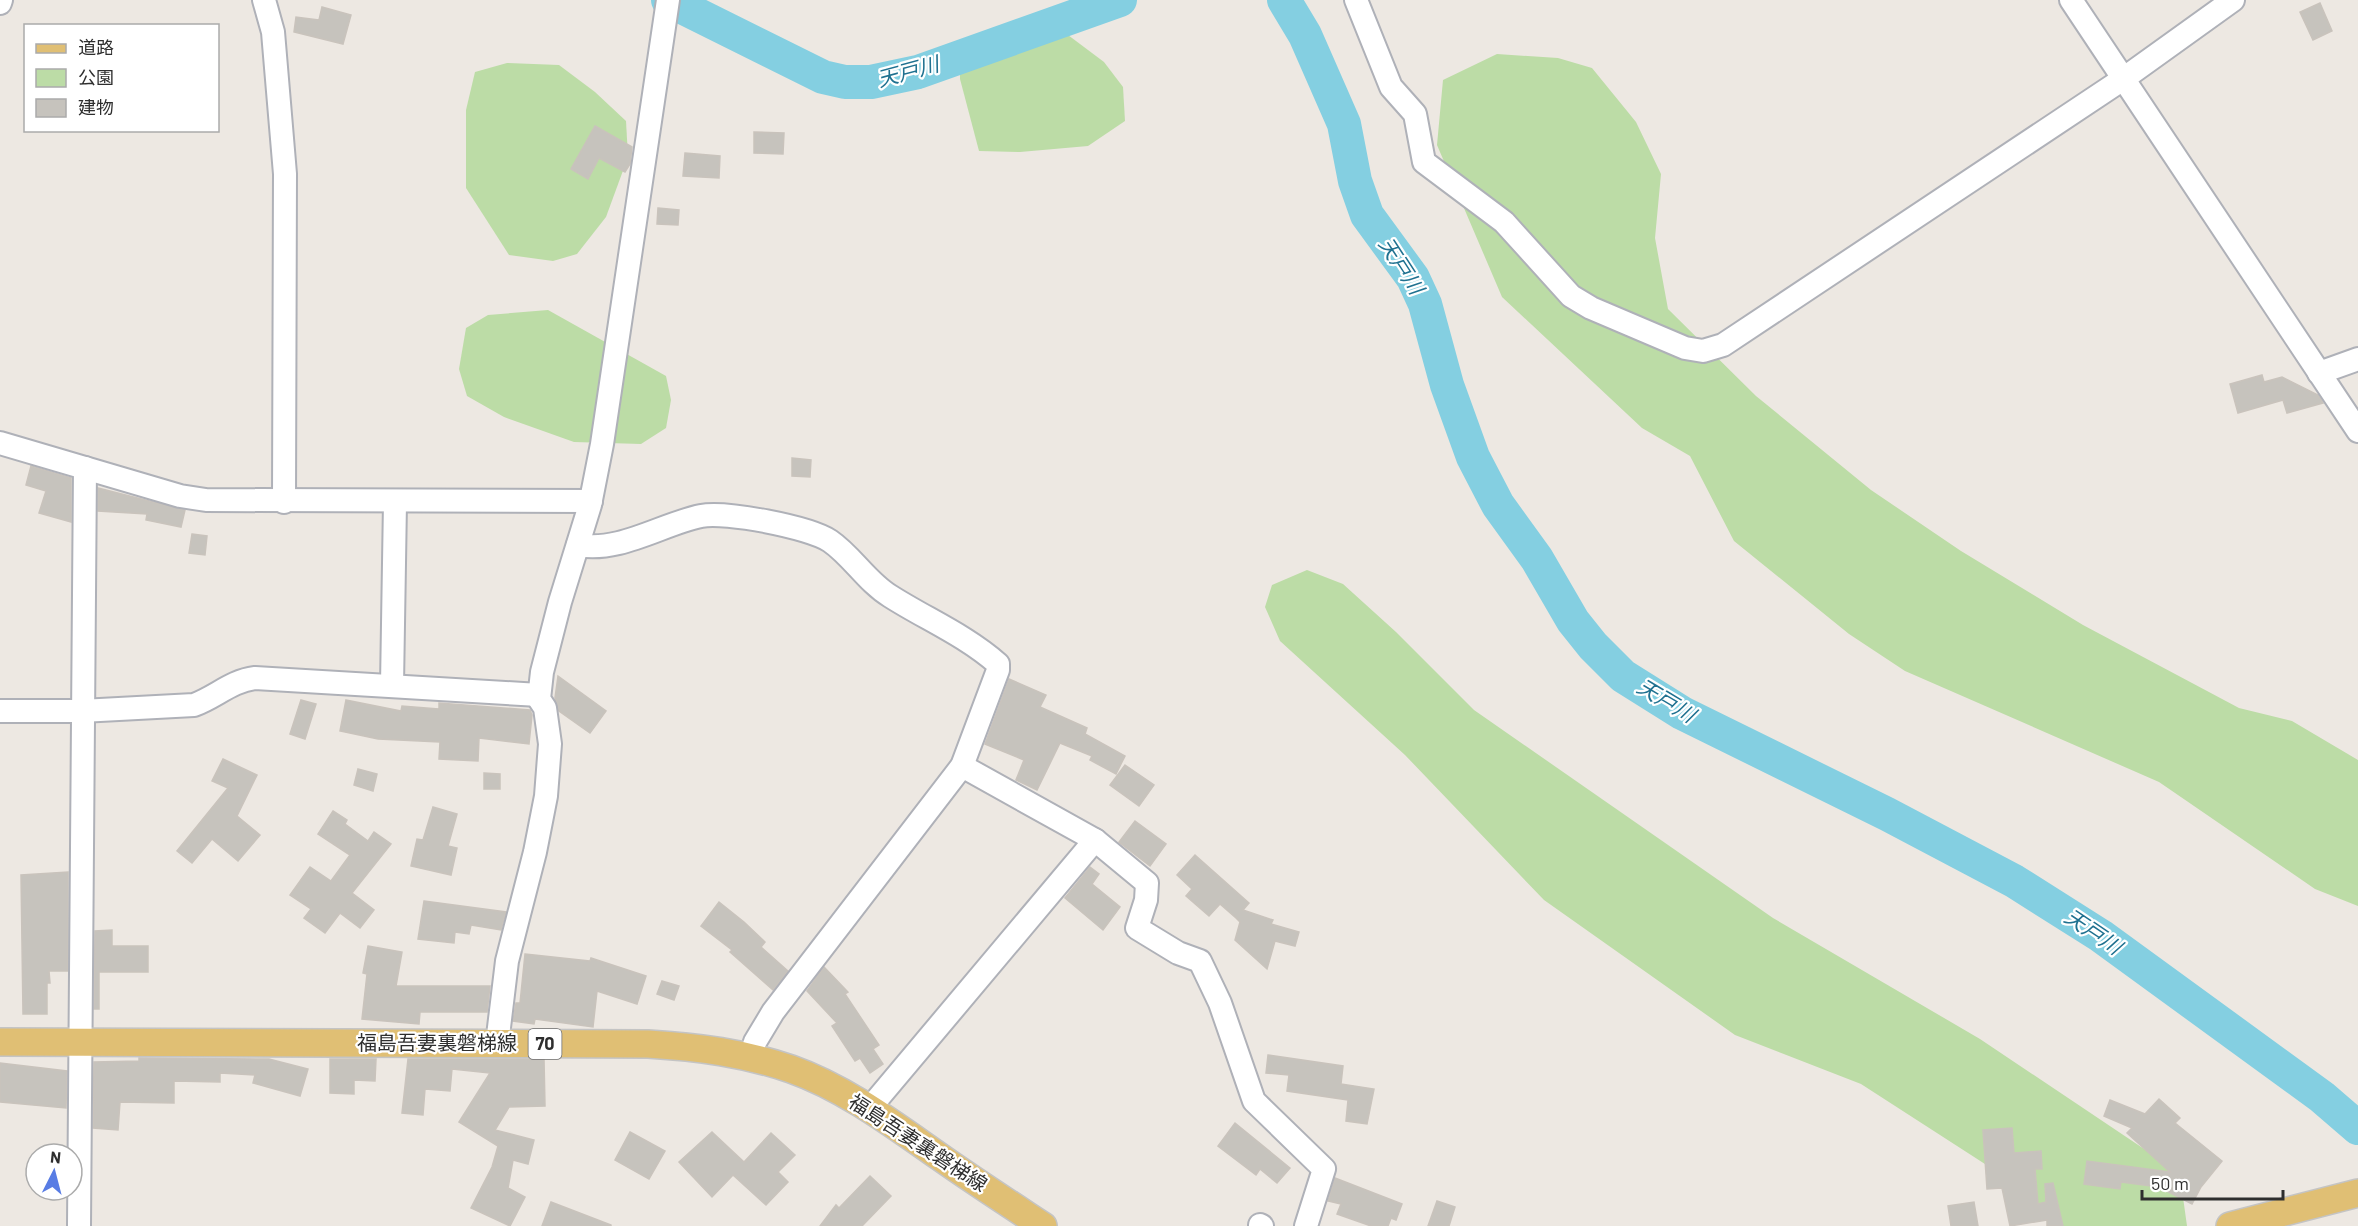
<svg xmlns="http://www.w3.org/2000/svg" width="2358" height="1226" font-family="Barlow,'Noto Sans JP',sans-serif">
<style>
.green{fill:#bcdca6}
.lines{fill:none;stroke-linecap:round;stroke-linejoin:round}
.river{stroke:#84cfe1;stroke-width:34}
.building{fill:#c6c3bd;stroke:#c9c3bc;stroke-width:1.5}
.minor-casing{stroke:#afb1b8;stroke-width:26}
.major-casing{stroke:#c4c4c4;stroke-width:30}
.minor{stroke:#fff;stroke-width:22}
.major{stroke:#e0bf74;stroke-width:27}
.labels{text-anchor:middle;stroke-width:4.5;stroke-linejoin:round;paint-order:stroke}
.shield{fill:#fff;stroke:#6d6d6d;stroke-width:1.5}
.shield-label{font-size:18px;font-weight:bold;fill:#2e2e2e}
.street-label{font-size:20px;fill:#2e2e2e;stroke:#fff}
.water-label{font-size:21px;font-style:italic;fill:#1f7190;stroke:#fff}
</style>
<rect width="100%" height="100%" fill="#ede8e2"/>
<g class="green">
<polygon points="1030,29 1068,35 1104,62 1123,87 1125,121 1088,146 1020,152 979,151 960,79 960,55 985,35"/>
<polygon points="1497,54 1558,58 1592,68 1636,122 1661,174 1655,238 1668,309 1756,396 1871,490 1961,551 2083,625 2239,708 2292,721 2358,760 2358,906 2315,889 2159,782 1905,671 1849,634 1734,541 1690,456 1642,428 1502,297 1437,145 1443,80"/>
<polygon points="507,63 559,65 595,92 626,121 628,157 606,217 577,254 553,261 509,255 466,188 466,110 475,72"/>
<polygon points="548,310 666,376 671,400 666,428 641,444 574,442 504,417 467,396 459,369 466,328 488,315"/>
<polygon points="1307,570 1343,584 1396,632 1474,710 1773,918 1980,1039 2174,1169 2182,1190 2187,1226 2058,1226 2002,1175 1861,1084 1735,1035 1544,900 1405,755 1280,641 1265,607 1272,585"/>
</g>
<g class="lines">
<g class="river">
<polyline points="668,0 823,77 845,82 871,82 918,72 1120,0"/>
<polyline points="1284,0 1305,35 1344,124 1355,181 1367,215 1413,278 1425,304 1447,385 1473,457 1498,505 1537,559 1573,621 1593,646 1623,676 1682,713 1887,814 2014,881 2101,936 2322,1097 2358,1128"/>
</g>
</g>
<g class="building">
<polygon points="2320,3 2332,31 2313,40 2300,12"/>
<polygon points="322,7 351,15 343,44 294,32 296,17 319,20"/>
<polygon points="595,126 632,147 630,164 625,172 599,158 588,179 571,169"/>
<polygon points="754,132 784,133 783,154 754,153"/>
<polygon points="685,153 720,156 719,178 683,176"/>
<polygon points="658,208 679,210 678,225 657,224"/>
<polygon points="2262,375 2264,382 2282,377 2318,395 2323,403 2287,413 2283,400 2238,413 2230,384"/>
<polygon points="792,458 811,460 810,477 792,476"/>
<polygon points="31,466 71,478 71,522 39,513 46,491 26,485"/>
<polygon points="98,488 185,510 181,527 146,520 147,514 98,511"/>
<polygon points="192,534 207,536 205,555 189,553"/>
<polygon points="558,676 606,711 590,733 559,711 555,698"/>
<polygon points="1009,679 1046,695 1040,707 1087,728 1085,734 1125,756 1116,774 1090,760 1092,756 1060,743 1037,790 1016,780 1024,760 985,744"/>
<polygon points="301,700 316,704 305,739 290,734"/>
<polygon points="346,700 401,711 402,706 439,709 439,703 530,710 532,715 529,744 479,738 478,761 439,759 440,742 378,739 340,731"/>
<polygon points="223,759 257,775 237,816 260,835 238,861 212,839 192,863 177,851 228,788 212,781"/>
<polygon points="1125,765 1154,785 1139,806 1110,785"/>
<polygon points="358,769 377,774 373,791 354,785"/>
<polygon points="484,773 500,774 500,789 484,789"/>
<polygon points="433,807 457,814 448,846 457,848 451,875 411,866 417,839 423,840"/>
<polygon points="333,811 347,820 345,824 368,841 374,832 391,844 352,893 374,910 360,928 340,913 325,933 304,918 311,909 290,895 310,867 331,881 350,855 318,834"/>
<polygon points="1135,821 1166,844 1150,866 1119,842"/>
<polygon points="1195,855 1249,903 1243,910 1273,920 1271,924 1299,932 1295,946 1275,941 1267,969 1235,940 1240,922 1236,918 1220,904 1209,916 1186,896 1192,889 1177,875"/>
<polygon points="1090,867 1099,874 1092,884 1120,907 1103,930 1065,898"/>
<polygon points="68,872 68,971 49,971 50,983 47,983 47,1014 23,1014 21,875"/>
<polygon points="424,901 506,912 501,930 471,925 469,934 455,932 454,943 418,939"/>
<polygon points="719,902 744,922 765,942 761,947 788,971 773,990 730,952 732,950 701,926"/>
<polygon points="112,930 112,946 148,946 148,972 99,972 99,1009 94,1009 95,931"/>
<polygon points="368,946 402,952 396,986 490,986 487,1012 420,1012 419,1024 362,1019 367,974 363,973"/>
<polygon points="525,954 590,961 591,958 646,976 637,1004 597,991 593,1027 535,1019 534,1024 513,1021 516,1003 520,1003"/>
<polygon points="824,967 848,992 845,994 879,1045 873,1049 883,1064 870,1073 860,1058 855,1061 832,1026 837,1023 807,991"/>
<polygon points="662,981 679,986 674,1000 657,994"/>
<polygon points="1268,1055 1343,1066 1341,1084 1374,1089 1367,1124 1346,1121 1348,1100 1287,1091 1289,1075 1266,1073"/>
<polygon points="139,1058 269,1059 308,1069 300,1096 253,1083 255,1075 220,1073 220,1082 174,1081 174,1103 120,1102 118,1130 93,1128 94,1062 139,1061"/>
<polygon points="330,1059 376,1059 375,1081 354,1080 354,1094 330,1093"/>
<polygon points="408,1059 544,1059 545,1106 509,1107 495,1130 534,1140 528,1164 513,1160 508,1188 525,1197 510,1226 471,1208 492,1167 498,1146 459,1122 490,1073 452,1069 450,1091 425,1089 423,1115 402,1113"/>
<polygon points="0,1063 67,1071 66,1108 0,1102"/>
<polygon points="2159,1099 2180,1118 2175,1123 2222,1161 2201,1187 2192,1204 2159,1187 2121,1182 2120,1189 2084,1184 2087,1161 2170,1172 2127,1133 2132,1128 2104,1116 2110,1100 2145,1114"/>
<polygon points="1235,1123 1290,1168 1277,1183 1260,1169 1256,1175 1218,1146"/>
<polygon points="2012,1128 2014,1153 2041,1151 2042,1169 2035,1169 2038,1204 2046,1202 2045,1184 2053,1183 2063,1226 2047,1226 2047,1220 2010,1226 2002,1188 1987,1189 1983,1130"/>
<polygon points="630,1132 665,1151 649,1179 615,1160"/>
<polygon points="712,1132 744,1162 771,1133 795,1155 778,1172 788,1182 766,1205 733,1175 712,1197 679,1162"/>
<polygon points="870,1176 891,1196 862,1226 820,1226 836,1205 839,1208"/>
<polygon points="1335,1178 1402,1204 1396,1220 1391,1218 1388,1226 1371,1226 1337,1214 1341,1204 1328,1201"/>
<polygon points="1437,1201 1455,1207 1449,1226 1428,1226"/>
<polygon points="551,1202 611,1225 611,1226 542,1226"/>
<polygon points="1974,1202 1978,1226 1951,1226 1948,1206"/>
</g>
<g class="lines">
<defs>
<g id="minor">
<polyline points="264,0 273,32 285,174 284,502"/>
<polyline points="1356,0 1391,87 1415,114 1424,162 1504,222 1571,296 1591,308 1685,348 1703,351 1723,345 2123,79 2233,0"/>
<polyline points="2071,0 2358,431"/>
<polyline points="0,3 1,0"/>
<polyline points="2319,373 2358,359"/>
<polyline points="0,443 180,496 206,500 591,501"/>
<path d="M578,545C619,553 662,524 701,516C725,511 809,527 830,541C852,556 867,582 890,596C926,619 965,635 998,664V670L962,766L773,1012L755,1042L750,1057"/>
<polyline points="392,685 395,502"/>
<path d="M0,711H81L194,705C216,697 231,681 255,678L539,695"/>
<polyline points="962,766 1095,840 1147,883 1146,900 1137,928 1178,953 1200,961 1220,1003 1254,1101 1324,1169 1306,1226"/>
<polyline points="497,1044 507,961 535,852 546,796 550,744 545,708 539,699 542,672 560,602 590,505 602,444 668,0"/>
<polyline points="869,1109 1095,840"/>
<polyline points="1260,1225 1262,1226"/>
<polyline points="79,1226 85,468"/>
</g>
<g id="major">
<path d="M0,1042L648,1044C698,1047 744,1053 791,1069C845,1088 894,1125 940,1157C974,1181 1008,1203 1043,1226"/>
<polyline points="2230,1226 2358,1193"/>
</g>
</defs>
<use href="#minor" class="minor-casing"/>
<use href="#major" class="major-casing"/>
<use href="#minor" class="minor"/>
<use href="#major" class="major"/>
</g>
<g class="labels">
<rect class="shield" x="528.5" y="1029" width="33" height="30" rx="4.5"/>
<g class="shield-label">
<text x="545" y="1050">70</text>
</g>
<g class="street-label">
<text x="437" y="1050">福島吾妻裏磐梯線</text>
<text transform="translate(918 1143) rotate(33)" y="7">福島吾妻裏磐梯線</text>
</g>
<g class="water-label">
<text transform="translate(908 72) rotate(-15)" y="7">天戸川</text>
<text transform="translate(1401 266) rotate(57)" y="7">天戸川</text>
<text transform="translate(1666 701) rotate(31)" y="7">天戸川</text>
<text transform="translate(2093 932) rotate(34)" y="7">天戸川</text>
</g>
</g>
<rect x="24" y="24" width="195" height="108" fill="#ffffff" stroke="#ababab" stroke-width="1.5"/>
<rect x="36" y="44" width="30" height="9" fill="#e0bf74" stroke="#ababab" stroke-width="1.5"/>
<text x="78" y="54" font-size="18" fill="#2e2e2e">道路</text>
<rect x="36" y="69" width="30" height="18" fill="#bcdca6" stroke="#ababab" stroke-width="1.5"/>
<text x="78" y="84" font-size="18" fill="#2e2e2e">公園</text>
<rect x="36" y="99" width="30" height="18" fill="#c6c3bd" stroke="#ababab" stroke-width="1.5"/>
<text x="78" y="114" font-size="18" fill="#2e2e2e">建物</text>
<g transform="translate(54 1172) rotate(6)"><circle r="28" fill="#ffffff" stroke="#ababab" stroke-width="1.5"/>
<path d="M0-4.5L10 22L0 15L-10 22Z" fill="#587ce4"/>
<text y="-9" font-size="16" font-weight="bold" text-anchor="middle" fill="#2e2e2e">N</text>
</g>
<path d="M2142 1190v9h141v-9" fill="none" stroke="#2e2e2e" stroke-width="3"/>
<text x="2151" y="1190" font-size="18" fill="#2e2e2e" stroke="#ffffff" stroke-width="4.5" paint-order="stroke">50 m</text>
</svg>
